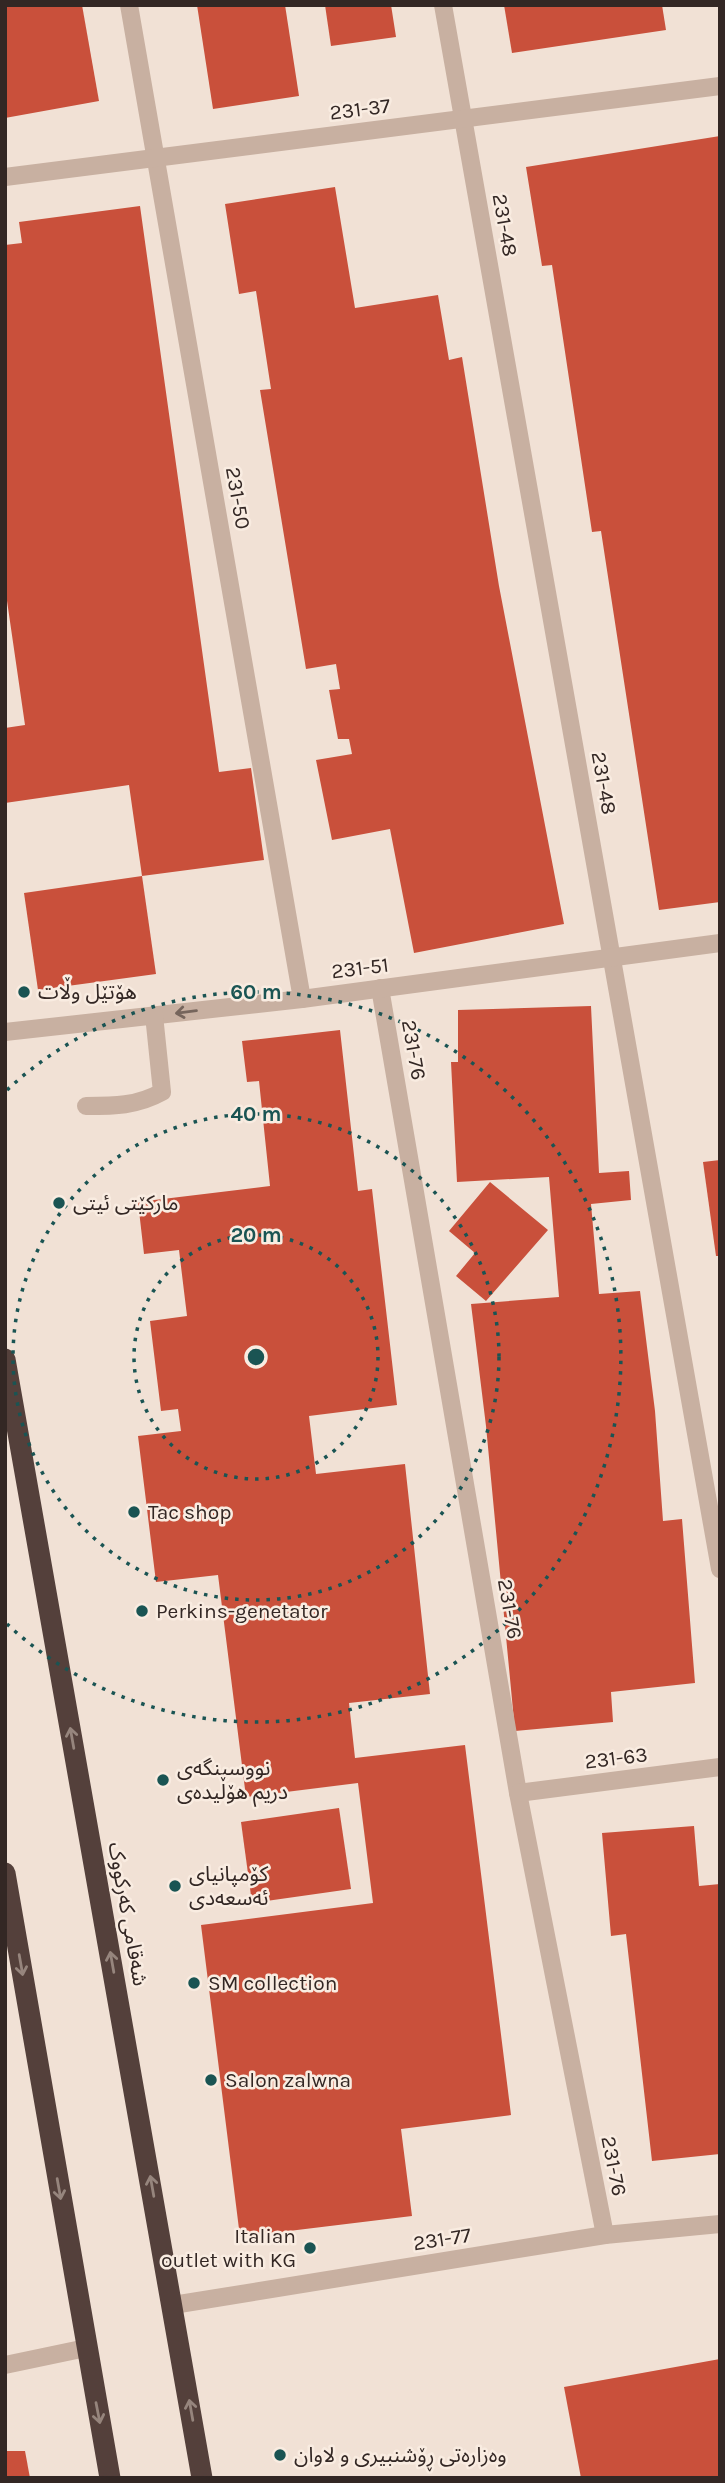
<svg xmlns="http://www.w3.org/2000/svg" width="725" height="2483" font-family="Karla,'Noto Sans Arabic',sans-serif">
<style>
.building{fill:#c9503b}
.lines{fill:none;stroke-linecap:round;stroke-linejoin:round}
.minor{stroke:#c8b0a1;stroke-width:18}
.highway{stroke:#54403b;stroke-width:21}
.oneway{stroke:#76655c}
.oneway2{stroke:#96857d}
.ring{fill:none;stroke:#1a5453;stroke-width:3.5;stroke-dasharray:3.5 7}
.poi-dot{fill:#1a5453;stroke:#f9ece1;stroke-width:2.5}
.labels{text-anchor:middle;stroke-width:5;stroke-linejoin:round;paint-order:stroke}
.street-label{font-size:21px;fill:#332724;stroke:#f9ece1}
.poi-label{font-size:21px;fill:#332724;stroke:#f9ece1;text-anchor:start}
.centre{fill:#1a5453;stroke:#f9ece1;stroke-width:3.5}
.ring-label{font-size:21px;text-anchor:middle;font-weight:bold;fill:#1a5453;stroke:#f9ece1;stroke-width:5;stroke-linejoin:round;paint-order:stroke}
</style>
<rect width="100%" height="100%" fill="#f1e1d5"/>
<g class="building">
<polygon points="5,5 82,5 99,101 5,118"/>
<polygon points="197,5 285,5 299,96 213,109"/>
<polygon points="325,5 391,5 396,37 331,46"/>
<polygon points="504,5 662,5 666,30 512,53"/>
<polygon points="720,136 720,902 659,910 601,531 592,532 552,265 542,266 526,167"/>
<polygon points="335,187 355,308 438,295 449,360 462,357 499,586 564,924 414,953 390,829 332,840 316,760 352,754 349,739 338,739 329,690 340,689 336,664 306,669 260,390 271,389 256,291 239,294 225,204"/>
<polygon points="140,206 219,772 251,768 264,860 142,876 129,785 5,803 5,728 25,725 5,587 5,245 22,243 19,222"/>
<polygon points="142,876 156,974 38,990 24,893"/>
<polygon points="591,1006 599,1173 629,1171 631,1200 591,1204 599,1294 640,1291 655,1411 663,1521 682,1519 695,1683 611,1692 613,1722 515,1731 486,1426 471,1304 559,1297 549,1177 457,1182 451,1062 458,1062 458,1010"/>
<polygon points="340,1030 358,1191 372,1189 397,1405 309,1416 316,1474 405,1464 430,1694 349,1703 355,1758 465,1745 511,2115 401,2129 412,2216 240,2237 201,1925 373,1903 358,1783 246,1797 218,1575 156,1582 138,1436 181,1431 178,1409 161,1411 150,1321 187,1316 179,1250 144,1254 138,1202 270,1186 259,1081 247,1082 242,1041"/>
<polygon points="720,1160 720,1256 716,1256 703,1162"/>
<polygon points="490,1182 548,1230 486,1301 456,1276 475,1253 449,1231"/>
<polygon points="339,1808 351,1889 252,1903 241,1822"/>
<polygon points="694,1826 699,1886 720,1884 720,2154 652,2161 626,1934 611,1936 602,1833"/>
<polygon points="720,2359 720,2478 581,2478 564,2387"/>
<polygon points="5,2451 25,2451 30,2478 5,2478"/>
</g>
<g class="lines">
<g class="minor">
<polyline points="129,5 302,999"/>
<polyline points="443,5 720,1569"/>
<polyline points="5,177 720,86"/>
<polyline points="380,988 518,1793 605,2235"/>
<polyline points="5,1032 302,999 720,943"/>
<path d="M86,1106C114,1106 137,1106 162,1092L154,1015"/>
<polyline points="518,1793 720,1767"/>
<polyline points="173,2305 605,2235 720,2224"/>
<polyline points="5,2365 86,2348"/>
</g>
<g class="highway">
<polyline points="5,1359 202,2478"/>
<polyline points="5,1873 110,2478"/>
</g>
</g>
<defs><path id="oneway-shaft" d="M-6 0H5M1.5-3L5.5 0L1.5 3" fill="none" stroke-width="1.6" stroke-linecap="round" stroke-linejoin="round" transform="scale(1.75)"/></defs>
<use class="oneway" href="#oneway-shaft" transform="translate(186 1012) rotate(173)"/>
<g class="oneway2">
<use href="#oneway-shaft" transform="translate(72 1738) rotate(-100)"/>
<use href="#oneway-shaft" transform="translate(112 1962) rotate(-100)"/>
<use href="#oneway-shaft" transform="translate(21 1965) rotate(80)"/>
<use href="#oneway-shaft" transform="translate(152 2186) rotate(-100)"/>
<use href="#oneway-shaft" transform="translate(59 2189) rotate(80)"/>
<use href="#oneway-shaft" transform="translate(191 2410) rotate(-100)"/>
<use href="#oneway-shaft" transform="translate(98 2413) rotate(79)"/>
</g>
<g class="ring">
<circle cx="256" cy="1357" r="122"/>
<circle cx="256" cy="1357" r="243"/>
<path d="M7 1090A365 365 0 1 1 7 1624"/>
</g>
<g class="poi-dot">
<circle cx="24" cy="992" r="7"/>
<circle cx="59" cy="1203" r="7"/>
<circle cx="134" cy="1512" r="7"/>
<circle cx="142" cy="1611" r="7"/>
<circle cx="163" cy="1780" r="7"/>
<circle cx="175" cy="1886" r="7"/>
<circle cx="194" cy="1983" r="7"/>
<circle cx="211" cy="2080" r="7"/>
<circle cx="310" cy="2248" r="7"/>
<circle cx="280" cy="2455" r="7"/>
</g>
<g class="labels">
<g class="street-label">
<text transform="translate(360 109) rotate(-7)" y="7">231-37</text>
<text transform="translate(505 225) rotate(80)" y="7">231-48</text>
<text transform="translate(238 498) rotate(80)" y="7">231-50</text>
<text transform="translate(604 783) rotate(80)" y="7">231-48</text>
<text transform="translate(360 968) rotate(-7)" y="7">231-51</text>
<text transform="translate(414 1050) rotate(80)" y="7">231-76</text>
<text transform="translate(510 1609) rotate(80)" y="7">231-76</text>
<text transform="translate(616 1758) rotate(-7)" y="7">231-63</text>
<text transform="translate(128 1914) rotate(80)" y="7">شەقامی کەرکووک</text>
<text transform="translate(614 2166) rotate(79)" y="7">231-76</text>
<text transform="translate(442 2239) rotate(-9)" y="7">231-77</text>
</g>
<g class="poi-label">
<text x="38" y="999">هۆتێل وڵات</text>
<text x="73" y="1210">مارکێتی ئیتی</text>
<text x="148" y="1519">Tac shop</text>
<text x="156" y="1618">Perkins-genetator</text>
<text x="177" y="1775">نووسینگەی<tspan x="177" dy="24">دریم هۆڵیدەی</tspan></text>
<text x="189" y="1881">کۆمپانیای<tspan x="189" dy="24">ئەسعەدی</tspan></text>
<text x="208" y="1990">SM collection</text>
<text x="225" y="2087">Salon zalwna</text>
<text x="296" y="2243" text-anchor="end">Italian<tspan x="296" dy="24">outlet with KG</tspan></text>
<text x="294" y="2462">وەزارەتی ڕۆشنبیری و لاوان</text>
</g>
</g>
<circle cx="256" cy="1357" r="10" class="centre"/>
<g class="ring-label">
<text x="256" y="999">60 m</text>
<text x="256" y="1121">40 m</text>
<text x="256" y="1242">20 m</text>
</g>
<rect width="725" height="2483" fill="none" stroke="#332724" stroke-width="14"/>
</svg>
